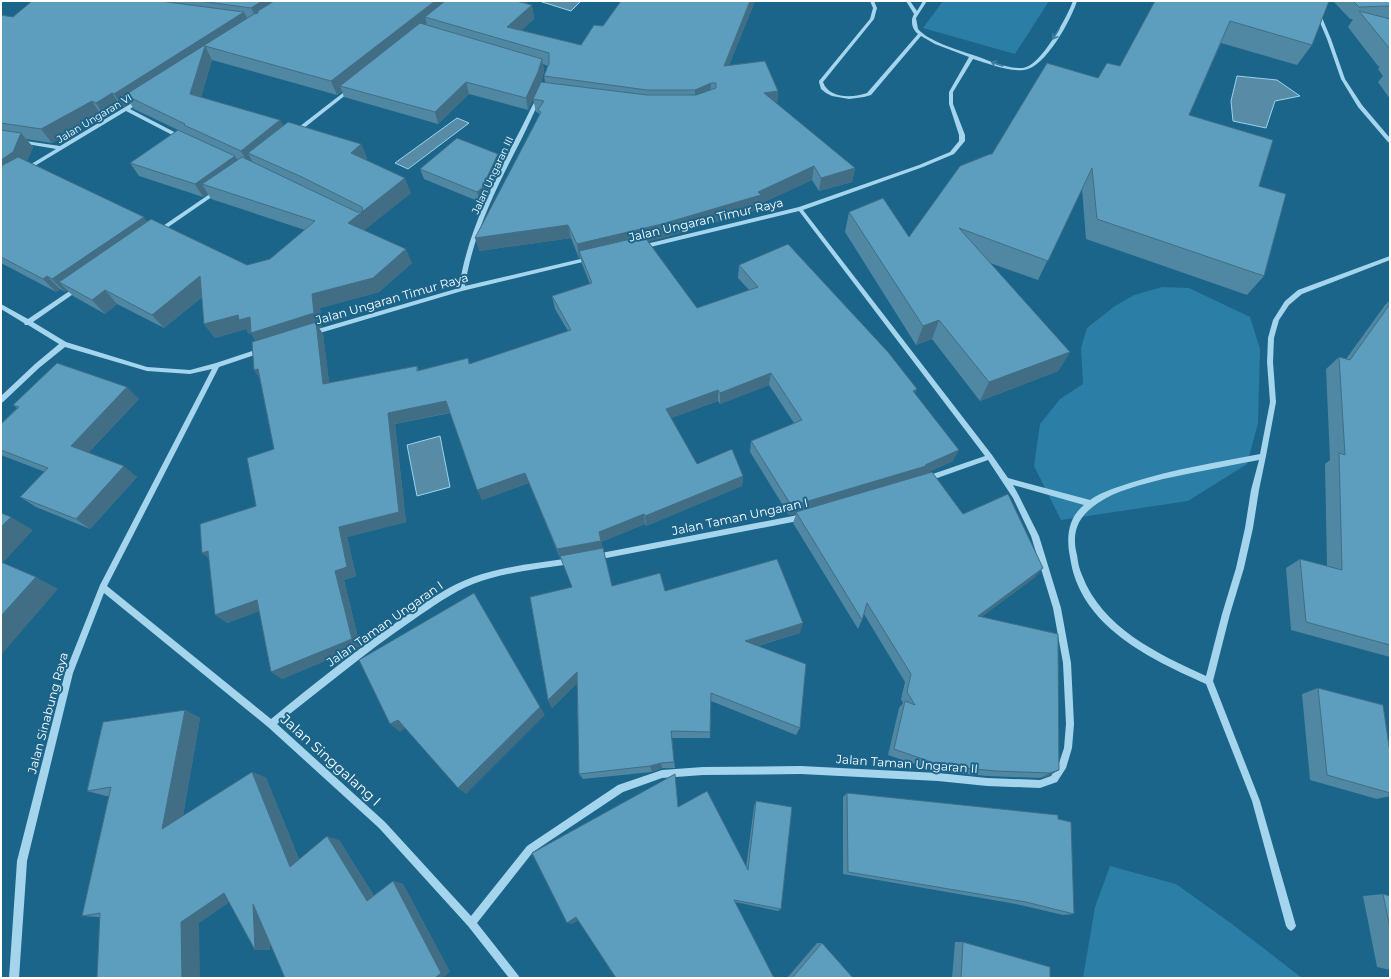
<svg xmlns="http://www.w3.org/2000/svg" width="1391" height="979" font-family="Montserrat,sans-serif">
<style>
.green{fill:#2b7ea6}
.water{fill:#588ca6;stroke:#98d4ef}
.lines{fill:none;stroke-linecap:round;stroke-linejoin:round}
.minor{fill:#a5d5ed;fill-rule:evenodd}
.wall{fill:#5087a3;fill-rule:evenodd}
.shaded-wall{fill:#416e84}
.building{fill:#5d9dbd;stroke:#416e84}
.oneway{stroke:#3e80a3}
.labels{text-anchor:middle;stroke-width:4;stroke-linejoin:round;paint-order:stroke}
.far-street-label{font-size:10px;fill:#fff;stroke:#1b648a}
.street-label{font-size:12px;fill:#fff;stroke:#1b648a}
.near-street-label{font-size:14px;fill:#fff;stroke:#1b648a}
</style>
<rect width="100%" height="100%" fill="#1b648a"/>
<g class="green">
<polygon points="943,1 1049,1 1015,54 923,28"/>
<polygon points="1162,287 1189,288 1250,317 1260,349 1258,423 1247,464 1188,501 1061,520 1034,466 1040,424 1060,399 1083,384 1081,348 1087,328 1115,306 1134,295"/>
<polygon points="1110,866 1176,884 1232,924 1302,978 1083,978 1095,907"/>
</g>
<g class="water">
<polygon points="539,1 581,1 571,11"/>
<polygon points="1237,76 1277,80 1300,96 1275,101 1266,128 1233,121 1231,101"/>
<polygon points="457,118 469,123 408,169 395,163"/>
<polygon points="440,436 450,487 417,496 407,445"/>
</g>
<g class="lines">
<g class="minor">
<path d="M870,1H874L877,8L874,19L823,82C829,99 853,98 867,93L918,34C912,29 910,21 914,14L906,1H910L917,11L923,1H927L916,18L918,29C928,41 958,50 973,55C988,60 1006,69 1023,68C1041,66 1067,17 1073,1H1077C1071,20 1045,68 1024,70C1009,72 987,63 973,59L953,92V104L965,135V141L954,154L923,167L803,210L992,455L1008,478L1090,500C1103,491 1118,487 1133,482C1174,469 1218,462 1260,454L1270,402L1267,362L1268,338L1273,320L1285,301L1298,290L1390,256V260L1302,294L1289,305L1279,320L1274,338L1273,362L1276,402L1266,456L1259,490L1253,528L1244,568L1230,614L1213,681L1260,801L1296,926L1294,929L1291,931L1288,929L1286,926L1252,801L1206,684C1155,661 1092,632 1074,575C1072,569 1071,563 1070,557C1066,537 1068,518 1084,505L1013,485L1018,494L1039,536L1061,608L1071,663L1074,724L1072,748L1066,768L1057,782L1040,788L987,786L938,781L801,774L703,775L662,778L623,792L533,852L477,923L518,975L520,978H509L468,926L379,828L268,727L104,593L73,673L27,861L19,978H9L17,861L65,673L100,585L212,369L190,374L147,371L65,347L39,368L3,402L1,403V396L35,364L59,344L28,325H25L24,323L1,309V304L28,319L77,286L80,288L79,290L33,322L66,342L147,367L190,370L216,363L261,348L264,350L263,352L219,367L107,586L271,719C315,683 360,647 407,615C428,601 448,586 473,577C504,566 538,563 571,558L574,559L575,561L574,563L571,564C538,569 504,572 473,584C451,593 432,607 413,620C366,652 322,689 277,724L385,822L471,916L527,846L618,785L662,770L703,767L801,766L938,773L987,778L1040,780L1051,776L1059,763L1064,748L1066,724L1063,663L1053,608L1031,536L1013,498L988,460L926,482L924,481L923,479L924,477L985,456L799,211L642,249L639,247L642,245L799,207L919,165L950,152L959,141V135L949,104V92L969,57L935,44L921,36L871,95L864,97L849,99L832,96L826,93L821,89L819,82V81L870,19L873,8ZM1259,460L1251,490L1245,528L1236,568L1222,614L1206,676C1158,654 1102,628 1082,575C1079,569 1078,562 1077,555C1071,532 1078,516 1098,503C1117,490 1141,485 1163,479C1195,472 1227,466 1259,460Z"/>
<polygon points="1311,1 1315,1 1331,39 1345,79 1362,105 1390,138 1390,143 1388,142 1358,107 1341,79 1327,39"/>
<polygon points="348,89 352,90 299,132 295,132 295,130"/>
<path d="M537,97L541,98C534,112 528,126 521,140C497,187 473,233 465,286L589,257L592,259L591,260L462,291L313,335H311L310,333L311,331L459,288C467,234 491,188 515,140C523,126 529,111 537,97Z"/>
<polygon points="137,100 141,101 130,109 182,136 182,138 178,138 126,111 28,170 26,171 23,169 56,149 21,143 19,142 19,140 60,146"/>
<polygon points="217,189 219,190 219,192 161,232 157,232 157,230"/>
<polygon points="803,514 806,515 807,517 806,519 803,520 596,560 593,559 592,557 593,555 596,554"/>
</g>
</g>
<g class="wall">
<path d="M32,1H528L525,4L532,5L534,19L521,30L581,45L603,26L621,1H755L729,65L778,91L777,104L855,168L852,182L819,191L812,180L760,204V209L663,238L648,241L697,308L749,290L738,278L739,265L915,394L953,461L922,475L921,476L963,514L1043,568L1034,578L981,617L1059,770L1048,776L1040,778L987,776L935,771L888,755L899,708L903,703L901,699L905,682L864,614L862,620L858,629L793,523L796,514L789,515L750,452L751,441L794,423L769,385L720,404L718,401L671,418L697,464L743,476L742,486L646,526L645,524L601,542L612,586L665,591L800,633L758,646L800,728L796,735L711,701L710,738H672L675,768H662L652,772L583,779L579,774L577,683L552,708L548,700L572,587L561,558H560L529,483L482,500L450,413L395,424L406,522L347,537L356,576L344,580L360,646L282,679L259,611L227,623L209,558L202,553L256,506L274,449L260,378L254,370L256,341L251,333L249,334L246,329L215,338L204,324L202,297L164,328L117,304L105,314L73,296L67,290L65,292L60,289L56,292L1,263V15L13,17ZM212,60L337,95L342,91L344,97L438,124L469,94L528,110L533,99L536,112L539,113V115L479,251L571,238L579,258L580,257L582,264L590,284L552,296L555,309L568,331L470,364L468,358L419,371L417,366L329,383L323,334L319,328L322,327L320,308L379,292L412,263L364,230L411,193L366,160L367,158L361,144L283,126L280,120L201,97ZM543,64L548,66L544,76L545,82L541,84L544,71ZM130,103L134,109L178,130L130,163L139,176L203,197L208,194L211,199L305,230L270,259L247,265L148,222L27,161L33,147L26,139L52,143L101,115L105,117L121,107H123Z"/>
<polygon points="1155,1 1329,1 1312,45 1297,65 1221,43 1189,115 1259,186 1264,276 1247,295 1086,239 1082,189 1038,280 990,263 1070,352 1058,371 980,401 932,339 916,345 845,232 849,212 909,237 992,154 1120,66"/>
<polygon points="1333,1 1390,1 1390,18 1386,18 1390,19 1390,99 1378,82 1383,76 1378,69 1380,66 1378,66 1348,27 1353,19 1350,19"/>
<polygon points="501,164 485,198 480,202 424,179 420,169"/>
<polygon points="1390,300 1390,657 1291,630 1286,568 1300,559 1327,566 1325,464 1330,460 1326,369 1339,357 1346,359 1385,305"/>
<polygon points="139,399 88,453 137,477 90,529 36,507 20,497 45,472 1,455 1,424 17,408 13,405"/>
<polygon points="1318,688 1390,753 1390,796 1377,799 1310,780 1302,694"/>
<polygon points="185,710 200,718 183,816 252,772 266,778 299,859 339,840 374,896 393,881 403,884 450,972 270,943 270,950 255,950 229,902 199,923 82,916 109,796 106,796 87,791"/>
<polygon points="847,793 1058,819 1074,914 1063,915 1016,904 843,874 843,797"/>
<polygon points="756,801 781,909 778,911 735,902 578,920 572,924 678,807 746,868 754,806"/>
<polygon points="1383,894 1390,896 1390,970 1377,967 1363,896"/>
<polygon points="955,942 963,942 1050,978 952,978"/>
<polygon points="817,943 822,943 853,978 787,978"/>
</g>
<g class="shaded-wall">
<polygon points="262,1 290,1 258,21 251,8"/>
<polygon points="435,1 456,1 425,17 427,24 346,87 340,86 342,91 337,95 331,81"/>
<polygon points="511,1 528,1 514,13"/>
<polygon points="750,1 755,1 723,79 724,66"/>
<polygon points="532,5 534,19 510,41 507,27"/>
<polygon points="244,12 251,26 205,46 212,60 198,107 190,94 125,95 130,103 123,107 114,94"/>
<polygon points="542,59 544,71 541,84 528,110 526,98"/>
<polygon points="466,82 469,94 438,124 435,112"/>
<polygon points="711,83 710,97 695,104 695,90"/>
<polygon points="778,91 777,105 764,93"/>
<polygon points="112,93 121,107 105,117 96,103"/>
<polygon points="92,101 101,115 52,143 41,129"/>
<polygon points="280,120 287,134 248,153 252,161 249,164 241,151"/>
<polygon points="21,133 33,147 25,166 1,180 1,160"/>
<polygon points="361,144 367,158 358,168 351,153"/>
<polygon points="498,154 501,164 485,198 480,202 477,192"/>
<polygon points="235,156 243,169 202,184 208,194 203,197 195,184"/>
<polygon points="814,166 812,180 760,204 760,209 663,238 582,257 579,251 580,257 579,258 577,244 758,192"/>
<polygon points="855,168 852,182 819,191 821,178"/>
<polygon points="405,178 411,193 355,238 348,223"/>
<polygon points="144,217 154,230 59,282 67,290 65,292 52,279"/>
<polygon points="568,225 571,238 479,251 475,238"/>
<polygon points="406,249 412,263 379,292 320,308 322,327 319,328 323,334 331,396 261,347 251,333 255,332 249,334 246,329 215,338 204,324 238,315 250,317 312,294"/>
<polygon points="47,276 60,289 56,292 43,279"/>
<polygon points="200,276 210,290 164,328 152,315"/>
<polygon points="105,290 117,304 105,314 92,300"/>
<polygon points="939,320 932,339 916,345 923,326"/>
<polygon points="1070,352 1058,371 980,401 989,382"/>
<polygon points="258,369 263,382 254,370"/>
<polygon points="771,373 769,385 720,404 720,393"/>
<polygon points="127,387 139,399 84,457 71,446"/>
<polygon points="917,389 913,401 913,391"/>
<polygon points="718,390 718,401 666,420 666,409"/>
<polygon points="446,401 452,412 395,424 406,522 347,537 356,576 344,580 360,646 282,679 271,672 335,571 339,527 388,413"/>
<polygon points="959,450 953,461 922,475 921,477 796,512 796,514 789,515 791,505 925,465"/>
<polygon points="124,466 137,477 90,529 76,519"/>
<polygon points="525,473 529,483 482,500 477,490"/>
<polygon points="743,476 742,486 646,526 645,516"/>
<polygon points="644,514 645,524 601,542 603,550 560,558 557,549 599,532"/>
<polygon points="11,517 33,530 1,565 1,527"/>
<polygon points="208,551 214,562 202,553"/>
<polygon points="1043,568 1034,578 970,625 978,616"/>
<polygon points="36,577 58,589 1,655 1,616"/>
<polygon points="474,593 545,715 466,794 458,788"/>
<polygon points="257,600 268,608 227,623 215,615"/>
<polygon points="803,623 800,633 743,650 745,641"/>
<polygon points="577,672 580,680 552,708 548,700"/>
<polygon points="185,710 200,718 180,833 162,829"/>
<polygon points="398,720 407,727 400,732 390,724"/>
<polygon points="661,763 662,768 652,772 650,766"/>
<polygon points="1059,770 1048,776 1040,778 1050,773"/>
<polygon points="252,772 266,778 303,869 290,867"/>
<polygon points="327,836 339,840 378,903 367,901"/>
<polygon points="393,881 403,884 450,972 443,978 435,978"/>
<polygon points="224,893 240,895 199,923 200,978 182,978 181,922"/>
<polygon points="253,904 268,905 270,950 255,950"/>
<polygon points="576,917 580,918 572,924 567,923"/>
</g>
<g class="building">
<polygon points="32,1 160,1 244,12 114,94 112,93 96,103 92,101 41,129 1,123 1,15 13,17"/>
<polygon points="200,1 262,1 251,8"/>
<polygon points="274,1 435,1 331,81 205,46 190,94 280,120 241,151 184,125 185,124 125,95 254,14 258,13 258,11"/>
<polygon points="445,1 516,1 532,5 507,27 581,45 594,25 603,26 621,1 750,1 724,66 765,61 778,91 764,93 855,168 821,178 814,166 758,192 761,195 662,224 577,244 568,225 475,238 541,112 538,110 544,101 533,99 541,82 647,95 696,95 716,88 716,83 711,83 695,90 647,90 544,76 549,63 549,53 425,17"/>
<polygon points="1155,1 1329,1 1312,45 1230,21 1189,115 1273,140 1259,186 1286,194 1264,276 1097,219 1092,168 1048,261 959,228 1070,352 989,382 939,320 923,326 849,212 883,198 909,237 960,166 990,154 992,154 1047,63 1098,78 1107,63 1120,66"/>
<polygon points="1353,1 1390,1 1390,6 1359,7"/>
<polygon points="1359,11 1390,19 1390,49"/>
<polygon points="420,23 542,59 538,72 526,98 466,82 435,112 340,86"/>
<polygon points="288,122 361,144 351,153 405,178 348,223 406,249 373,278 312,294 314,313 251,333 250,317 239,320 238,315 204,324 200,276 152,315 105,290 92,300 59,282 151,219 247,265 270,259 315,221 202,184 242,157 357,212 363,212 362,207 302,177 248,153"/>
<polygon points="1,130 21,133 13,152 1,160"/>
<polygon points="178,130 235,156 195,184 130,163"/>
<polygon points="457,138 498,154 482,188 477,192 420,169"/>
<polygon points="18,157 144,217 52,279 47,276 43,279 1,257 1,166"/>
<polygon points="644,236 697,308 758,287 739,265 788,244 888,352 917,389 913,391 959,450 925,465 926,466 805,502 791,505 751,441 802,420 771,373 720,393 718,390 666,409 697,464 732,449 743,476 645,516 644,514 599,532 601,541 557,549 525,473 477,490 446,401 388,413 399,512 339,527 347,567 335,571 352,639 271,672 257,600 215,615 208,551 202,553 200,524 256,506 247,458 274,449 258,369 254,370 252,342 316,322 323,384 417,366 417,371 468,358 469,364 571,330 552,296 592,283 579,251"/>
<polygon points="1390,304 1390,645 1306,622 1300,559 1342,570 1339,453 1345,455 1339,357 1350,360"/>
<polygon points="57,363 127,387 71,446 124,466 76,519 20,497 48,468 1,450 1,424 19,407 13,405"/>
<polygon points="932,472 963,514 1008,494 1043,568 978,616 1058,634 1059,770 1050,773 996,771 943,766 894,749 905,701 915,705 907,692 911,674 867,603 862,620 796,512"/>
<polygon points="1,513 11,517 1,527"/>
<polygon points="603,548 612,586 660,573 665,591 777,559 803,623 745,641 806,664 800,728 711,693 710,732 671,731 674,762 661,763 650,766 579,774 577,672 548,700 530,597 572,587 560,556"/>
<polygon points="1,562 36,577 1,616"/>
<polygon points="474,593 540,707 458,788 398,720 390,724 359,660"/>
<polygon points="1318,688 1383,705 1390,753 1390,793 1327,775"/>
<polygon points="185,710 162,829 252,772 290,867 327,836 367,901 393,881 441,973 435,978 285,978 253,904 255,950 224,893 181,922 182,978 97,978 100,913 82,916 111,787 87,791 103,722"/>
<polygon points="675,774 678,807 707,791 748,870 756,801 792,807 781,909 734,900 774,978 616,978 576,917 567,923 532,853"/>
<polygon points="847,793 1058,815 1058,819 1071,822 1074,914 1026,902 848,872"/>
<polygon points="1383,894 1390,896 1390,928"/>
<polygon points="963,942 1050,967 1050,978 961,978"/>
<polygon points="822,943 853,978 792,978"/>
</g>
<defs><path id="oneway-shaft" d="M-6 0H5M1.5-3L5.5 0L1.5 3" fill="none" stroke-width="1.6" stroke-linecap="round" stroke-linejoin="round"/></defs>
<g class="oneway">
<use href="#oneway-shaft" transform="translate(1056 34) rotate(121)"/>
<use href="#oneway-shaft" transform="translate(997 64) rotate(-161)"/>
</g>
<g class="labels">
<g class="far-street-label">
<text transform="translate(94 118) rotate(-31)" y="4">Jalan Ungaran VI</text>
<text transform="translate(492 175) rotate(-65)" y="4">Jalan Ungaran III</text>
</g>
<g class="street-label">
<text transform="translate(706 220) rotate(-13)" y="4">Jalan Ungaran Timur Raya</text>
<text transform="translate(392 299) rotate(-16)" y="4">Jalan Ungaran Timur Raya</text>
<text transform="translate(740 517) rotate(-12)" y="4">Jalan Taman Ungaran I</text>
<text transform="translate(385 624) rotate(-35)" y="4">Jalan Taman Ungaran I</text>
<text transform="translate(48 713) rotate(-75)" y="4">Jalan Sinabung Raya</text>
<text transform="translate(907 764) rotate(4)" y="4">Jalan Taman Ungaran II</text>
</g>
<g class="near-street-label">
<text transform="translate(331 760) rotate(42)" y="5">Jalan Singgalang I</text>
</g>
</g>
<rect width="1391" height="979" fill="none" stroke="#ffffff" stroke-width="4"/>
</svg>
